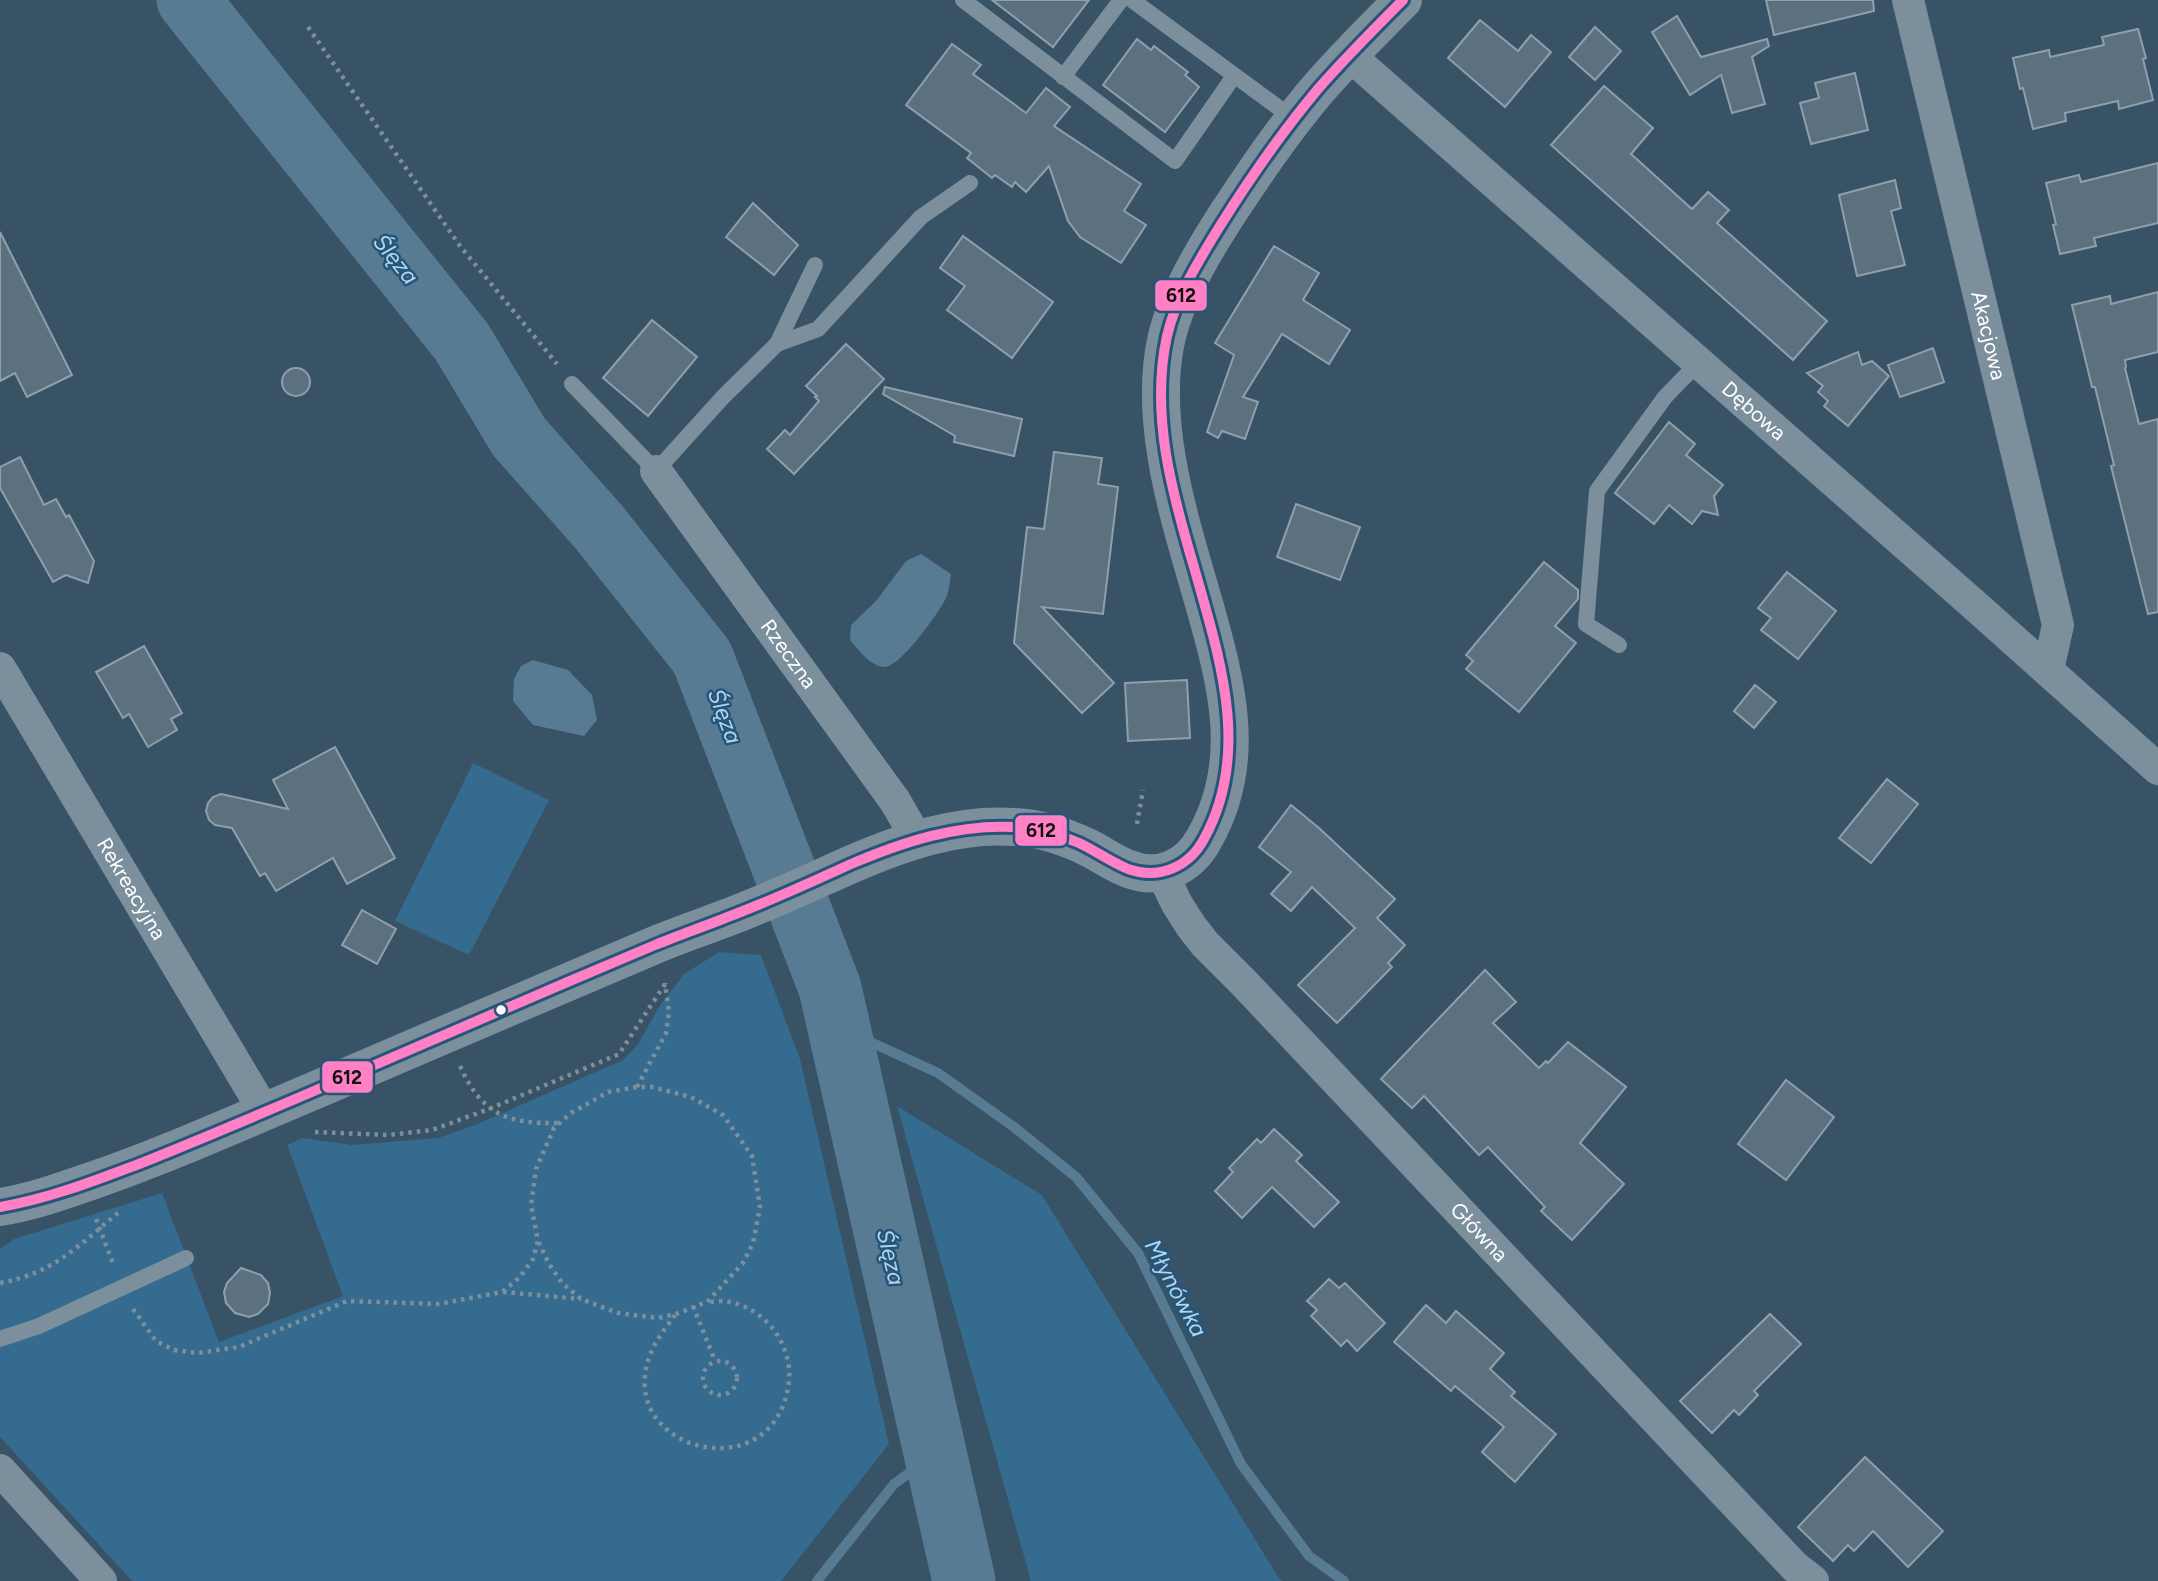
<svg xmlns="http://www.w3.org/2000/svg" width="2158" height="1581" font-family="Figtree,sans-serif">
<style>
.green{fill:#356b8e}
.water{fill:#577b93}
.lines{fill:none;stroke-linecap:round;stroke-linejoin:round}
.stream{stroke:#577b93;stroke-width:10}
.river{stroke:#577b93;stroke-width:63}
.building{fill:#5c717f;stroke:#8fa0ac;stroke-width:2}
.path{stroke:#7c8f9d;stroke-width:4.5;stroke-dasharray:3.5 5;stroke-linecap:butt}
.service{stroke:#7c8f9d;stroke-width:16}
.minor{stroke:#7c8f9d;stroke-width:32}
.tertiary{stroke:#7c8f9d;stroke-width:38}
.bus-1-casing{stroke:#255679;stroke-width:16}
.bus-1{stroke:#ff80c5;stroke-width:10}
.bus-dot{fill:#fff;stroke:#255679;stroke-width:2.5}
.labels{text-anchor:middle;stroke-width:5;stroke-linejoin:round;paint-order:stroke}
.street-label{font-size:21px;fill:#fff;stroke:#255679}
.water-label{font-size:23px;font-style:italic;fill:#b2d5ec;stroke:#255679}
.line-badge{stroke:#255679;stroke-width:2.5}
.pale-badge-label{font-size:19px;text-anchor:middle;font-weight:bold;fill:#111}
</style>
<rect width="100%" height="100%" fill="#385266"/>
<g class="green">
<polygon points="473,763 549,800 469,955 395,921"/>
<polygon points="719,952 761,955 800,1059 889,1444 781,1581 132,1581 0,1437 0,1249 14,1239 162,1193 219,1342 343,1296 287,1145 303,1138 352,1145 438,1138 475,1125 623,1060 638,1044 659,1007 684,974"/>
<polygon points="897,1106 1042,1195 1279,1578 1283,1581 1031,1581"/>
</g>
<g class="water">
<path d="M921,554L951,574C950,581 949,589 947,596C941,610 899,670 883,667C869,665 859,650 850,640L851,625L876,601L906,561Z"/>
<polygon points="533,660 568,670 592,695 597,720 584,736 533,725 513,701 514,679 521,666"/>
</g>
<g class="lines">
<g class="stream">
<polyline points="840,1028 938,1073 1014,1127 1076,1177 1138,1253 1241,1464 1309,1556 1344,1581"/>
<polyline points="817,1581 894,1484 934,1455"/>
</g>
<polyline class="river" points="188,0 462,342 519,437 598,526 702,657 830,988 964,1581"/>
</g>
<g class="building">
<polygon points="992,0 1089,0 1053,47"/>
<polygon points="1766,0 1873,0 1874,11 1774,35"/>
<polygon points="1677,16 1701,57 1767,39 1769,46 1752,57 1765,104 1732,113 1721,75 1690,95 1652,32"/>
<polygon points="1480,20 1518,51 1531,35 1551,52 1505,107 1448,58"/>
<polygon points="1595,27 1621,51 1595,80 1569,57"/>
<polygon points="2138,29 2146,58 2143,59 2153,100 2119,109 2118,101 2065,113 2066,121 2033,129 2023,88 2020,89 2013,58 2049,50 2050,57 2104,45 2102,37"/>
<polygon points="1137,39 1151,50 1154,46 1188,72 1185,75 1199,87 1165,132 1103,85"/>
<polygon points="952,44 981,65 973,74 1026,113 1046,88 1070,107 1054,126 1141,184 1124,211 1146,225 1121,263 1080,237 1068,221 1049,166 1026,192 1015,182 1012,187 995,175 992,178 967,158 971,153 906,105"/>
<polygon points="1855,73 1868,130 1811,144 1800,103 1819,98 1815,83"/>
<polygon points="1604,86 1653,128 1631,154 1692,209 1708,192 1729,210 1717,223 1827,321 1793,360 1551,145"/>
<polygon points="2158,163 2158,223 2094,238 2096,246 2060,254 2053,225 2056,224 2046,183 2079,175 2081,182"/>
<polygon points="1895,180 1901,208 1891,211 1905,265 1857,276 1839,195"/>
<polygon points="753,203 798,245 774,275 726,237"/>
<polygon points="0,232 72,375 27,397 15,373 0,381"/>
<polygon points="963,236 1053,302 1012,358 947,310 965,286 940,268"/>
<polygon points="1274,246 1319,273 1303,300 1350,330 1329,364 1282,334 1243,397 1258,402 1245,439 1222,431 1218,438 1207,432 1234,355 1215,343"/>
<polygon points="2158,292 2158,352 2125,360 2126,367 2125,368 2139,424 2158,419 2158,612 2148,614 2111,466 2114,465 2095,387 2092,387 2072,305 2110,296 2111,304"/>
<polygon points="652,320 697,357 648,416 603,378"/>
<polygon points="846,344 884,379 794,474 767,449 785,430 790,435 819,401 815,397 817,396 806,386"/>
<polygon points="1933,348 1944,382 1900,397 1888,365"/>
<polygon points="1858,352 1862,365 1872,361 1889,376 1848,426 1824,406 1828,401 1818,392 1823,386 1807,373"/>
<circle cx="296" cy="382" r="14"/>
<polygon points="885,387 1022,419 1014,456 954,442 955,436 883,394"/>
<polygon points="1669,422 1695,444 1686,455 1723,485 1714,496 1718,515 1702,511 1692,524 1669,505 1654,524 1615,493"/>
<polygon points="1054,452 1102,458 1098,484 1118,487 1103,614 1042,607 1114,683 1082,713 1014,643 1027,527 1044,529"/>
<polygon points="20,457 44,505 56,499 66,517 69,515 94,561 88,583 66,575 53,582 0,488 0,467"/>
<polygon points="1296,504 1360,527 1340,580 1277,557"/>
<polygon points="1544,562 1578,590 1578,599 1555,626 1576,643 1519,712 1466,669 1473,661 1466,655"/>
<polygon points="1787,572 1836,611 1798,659 1761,630 1771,618 1758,608"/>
<polygon points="144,646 182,713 171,719 177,730 148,747 129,714 123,718 96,672"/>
<polygon points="1187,680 1190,738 1128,741 1125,683"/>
<polygon points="1755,685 1776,702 1754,728 1734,711"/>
<polygon points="335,747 395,858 347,884 333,858 276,891 265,873 260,876 232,828 215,825 209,820 206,811 208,803 213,797 221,794 288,809 273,780"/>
<polygon points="1887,779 1918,804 1871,863 1839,838"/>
<polygon points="1291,805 1319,828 1395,899 1377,918 1405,945 1388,963 1392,967 1337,1023 1298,985 1355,928 1312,887 1291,911 1271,894 1291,872 1259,847"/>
<polygon points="362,910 396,929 377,964 342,945"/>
<polygon points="1485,970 1516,1002 1493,1023 1539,1068 1546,1061 1548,1063 1568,1042 1626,1087 1580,1143 1624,1184 1572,1240 1541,1211 1545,1207 1488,1147 1479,1155 1424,1096 1412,1108 1381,1079"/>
<polygon points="1786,1080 1834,1117 1786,1180 1738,1144"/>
<polygon points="1274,1129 1302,1155 1296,1161 1339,1202 1314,1227 1272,1187 1242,1218 1215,1191 1233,1172 1229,1168 1257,1139 1261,1143"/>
<polygon points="241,1268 261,1275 268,1283 270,1293 268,1304 258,1314 249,1317 235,1313 226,1303 224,1292 227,1283"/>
<polygon points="1329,1279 1339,1288 1345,1283 1385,1323 1357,1351 1347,1340 1341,1346 1311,1316 1317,1310 1307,1301"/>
<polygon points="1426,1305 1446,1323 1456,1311 1504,1353 1490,1369 1515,1392 1511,1396 1556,1434 1515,1482 1482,1452 1504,1427 1455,1386 1451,1391 1394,1342"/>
<polygon points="1770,1314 1801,1344 1754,1391 1758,1395 1739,1415 1734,1410 1712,1433 1680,1401"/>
<polygon points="1865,1457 1943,1531 1908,1567 1873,1531 1854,1551 1848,1545 1833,1561 1798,1527"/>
</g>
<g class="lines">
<g class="path">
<polyline points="308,27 460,246 557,364"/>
<polyline points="1137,824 1143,790"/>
<path d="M460,1066C482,1114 506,1124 558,1123"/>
<polyline points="637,1087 666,1033 669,1012 665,983"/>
<polyline points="315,1132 388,1135 432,1130 489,1109 619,1054 667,981"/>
<polyline points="96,1219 114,1266"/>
<path d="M0,1283C54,1273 78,1246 118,1213"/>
<polyline points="503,1292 581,1299"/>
<polyline points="693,1306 715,1361"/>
<polyline points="133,1309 156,1341 174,1350 197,1353 239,1347 347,1301 439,1304 502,1292 520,1277 533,1259 538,1241 531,1205 536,1169 554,1128 571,1113 608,1092 637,1087 652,1087 691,1097 723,1115 752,1156 760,1207 753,1243 743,1263 707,1302 676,1314 658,1318 618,1313 581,1299 562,1283 549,1264 538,1241"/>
<path d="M675,1315C665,1329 653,1343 648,1361C622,1445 751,1484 783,1406C791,1384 792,1365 782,1344C774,1324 752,1306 730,1302C723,1300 715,1302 708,1302"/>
<circle cx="720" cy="1378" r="17"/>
</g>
<g class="service">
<polyline points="963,0 1175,161 1234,76"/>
<polyline points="1132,0 1294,119"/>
<polyline points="1063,77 1121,0"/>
<polyline points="777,344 815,265"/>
<polyline points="572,384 656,471 723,397 777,344 818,329 921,217 970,183"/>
<polyline points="1619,645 1586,624 1597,491 1665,397 1699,362"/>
<polyline points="0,1339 39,1326 186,1258"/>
</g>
<g class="minor">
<path id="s1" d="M1908,0L2058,625L2048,670"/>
<path id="s2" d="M1349,55L1980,610L2158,769"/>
<path id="s3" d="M656,471L895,801L917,839"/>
<path id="s4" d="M0,668L264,1111"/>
<path id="s5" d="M1162,873L1177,904L1191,926L1205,944L1245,984L1795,1567L1813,1581"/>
<polyline points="0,1470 101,1581"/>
</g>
<path class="tertiary" d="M0,1207C34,1202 64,1190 97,1179C174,1152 249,1118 325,1086C435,1039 545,991 655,945C686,932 718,922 749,909C784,895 818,879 852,864C903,842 958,823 1014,827C1041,828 1066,837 1089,848C1103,855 1115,864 1129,869C1159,881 1189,867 1204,839C1249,761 1226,681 1203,600C1180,520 1147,421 1167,336C1177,295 1203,252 1226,216C1255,172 1284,129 1318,89C1345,58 1374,29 1403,0"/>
<defs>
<path id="bus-1" d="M0,1207C48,1199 94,1181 139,1164C212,1135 284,1104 356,1073C455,1030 555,987 655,945C682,934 711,924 738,913C777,898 814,881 851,864C903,842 957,824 1014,827C1036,828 1058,834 1079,843C1096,851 1111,862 1128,869C1159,880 1189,867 1204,839C1252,752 1219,656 1194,567C1172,493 1150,414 1167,336C1176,297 1199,260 1220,226C1250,178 1282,132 1318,89C1345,58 1374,29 1403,0"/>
</defs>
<use href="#bus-1" class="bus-1-casing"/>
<use href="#bus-1" class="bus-1"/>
</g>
<circle class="bus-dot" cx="501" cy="1010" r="6"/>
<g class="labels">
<g class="street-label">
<text dy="7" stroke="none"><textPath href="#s1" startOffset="345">Akacjowa</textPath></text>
<text dy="7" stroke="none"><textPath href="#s2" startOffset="539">Dębowa</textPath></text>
<text dy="7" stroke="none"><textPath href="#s3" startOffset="226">Rzeczna</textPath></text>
<text dy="7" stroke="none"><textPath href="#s4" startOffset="257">Rekreacyjna</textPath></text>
<text dy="7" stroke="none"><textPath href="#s5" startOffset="481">Główna</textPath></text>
</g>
<g class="water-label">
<text transform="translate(396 259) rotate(51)" y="8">Ślęza</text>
<text transform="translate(725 716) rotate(69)" y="8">Ślęza</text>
<text transform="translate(891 1257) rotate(77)" y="8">Ślęza</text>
<text transform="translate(1176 1288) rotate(62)" y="8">Młynówka</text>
</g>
</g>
<g class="line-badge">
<rect x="1154" y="279" width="54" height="33" rx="7" fill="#ff80c5"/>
<rect x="1014" y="814" width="54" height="33" rx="7" fill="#ff80c5"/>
<rect x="321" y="1060" width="53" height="34" rx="7" fill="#ff80c5"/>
</g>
<g class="pale-badge-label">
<text x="1181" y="302">612</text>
<text x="1041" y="837">612</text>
<text x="347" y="1084">612</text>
</g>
</svg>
